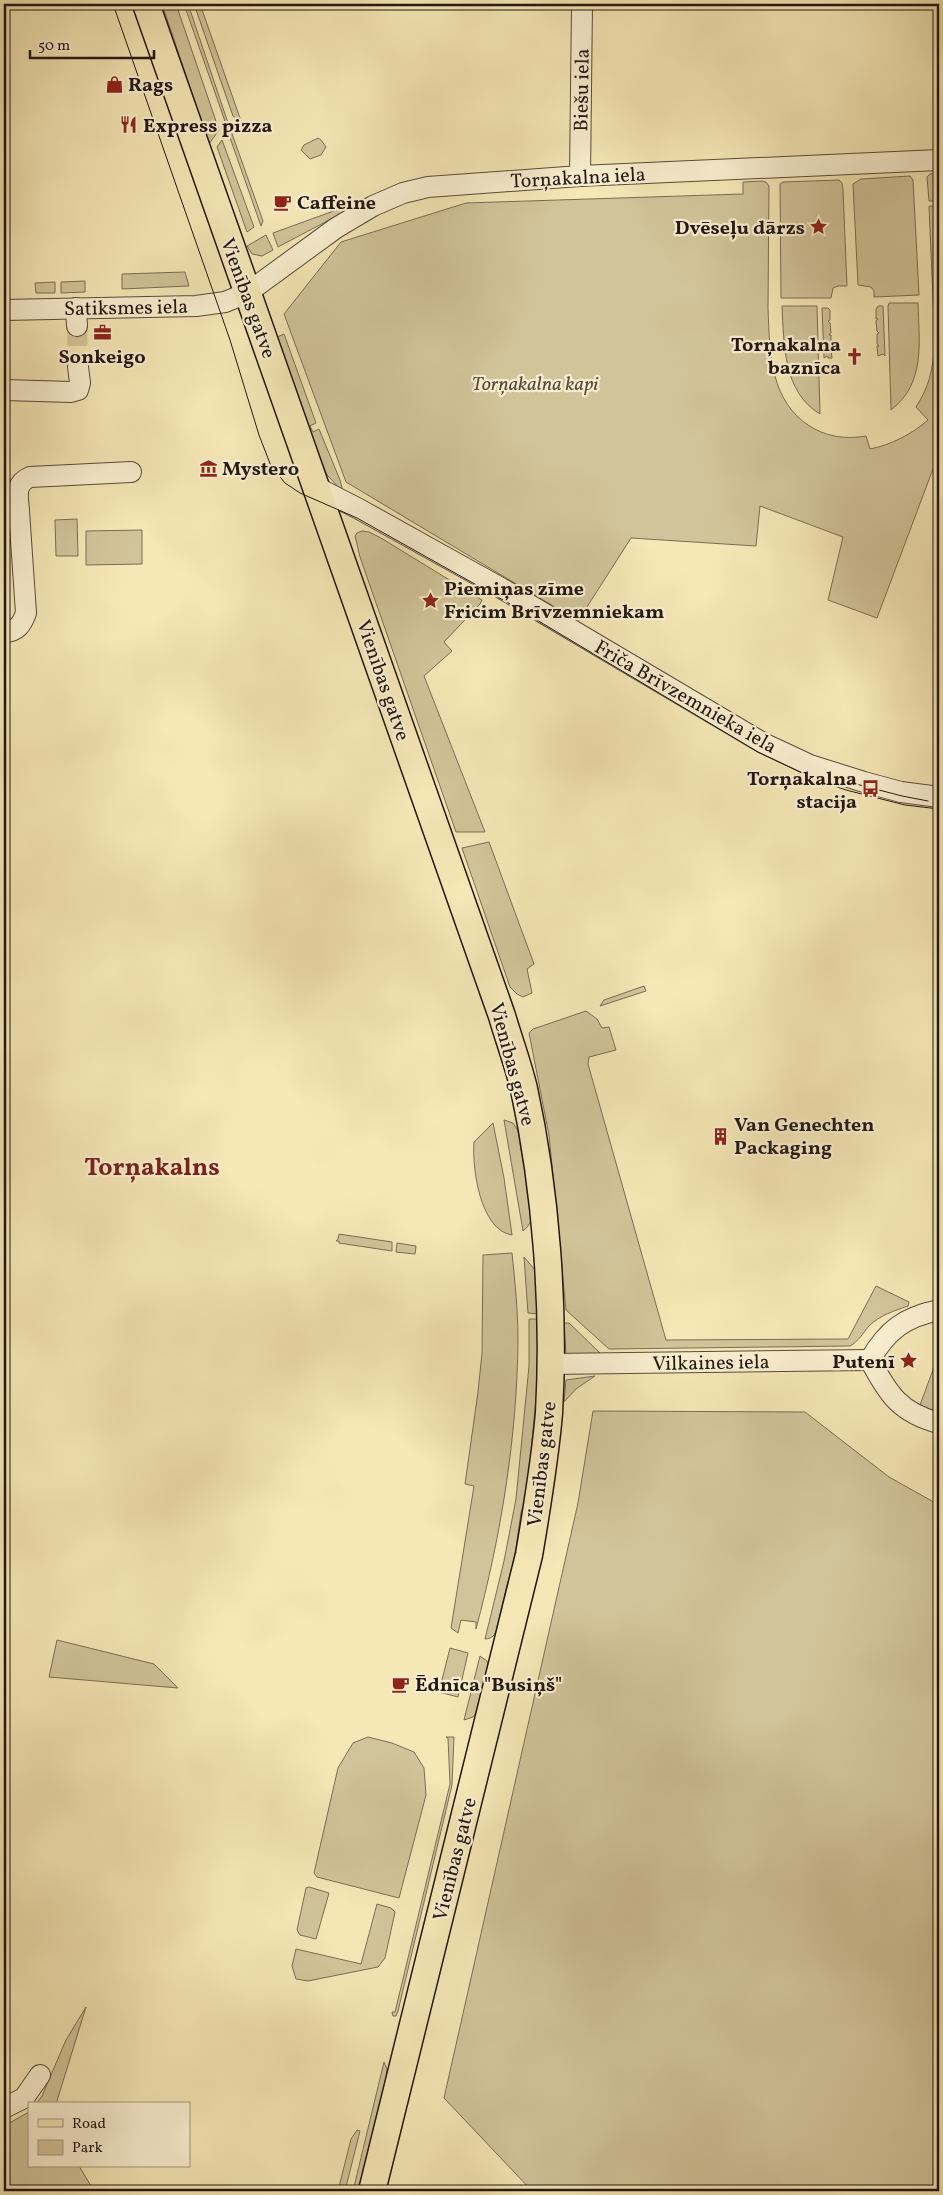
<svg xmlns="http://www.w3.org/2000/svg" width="943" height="2195" font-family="Vollkorn,serif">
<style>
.green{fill:#d2c49a;stroke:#7a6e55}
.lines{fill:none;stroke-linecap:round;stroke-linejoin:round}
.minor-tunnel{stroke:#d6c89d;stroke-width:20;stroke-dasharray:20 10;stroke-linecap:butt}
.minor-casing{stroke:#584b3a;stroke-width:22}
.major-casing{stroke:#231710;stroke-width:29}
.minor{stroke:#f9efd0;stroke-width:20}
.major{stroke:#f6e7b6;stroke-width:26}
.tram{stroke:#231710;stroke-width:1}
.labels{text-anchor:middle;stroke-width:4.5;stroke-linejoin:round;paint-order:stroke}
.poi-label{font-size:20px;font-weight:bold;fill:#231710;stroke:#f9efd0;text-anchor:start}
.street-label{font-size:20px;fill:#231710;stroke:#f9efd0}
.park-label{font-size:20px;font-style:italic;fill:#584b39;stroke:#f9efd0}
.district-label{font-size:25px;font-weight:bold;fill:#7a1f14;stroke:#f9efd0}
</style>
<rect width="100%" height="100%" fill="#f6e7b6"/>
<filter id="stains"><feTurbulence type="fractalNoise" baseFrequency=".004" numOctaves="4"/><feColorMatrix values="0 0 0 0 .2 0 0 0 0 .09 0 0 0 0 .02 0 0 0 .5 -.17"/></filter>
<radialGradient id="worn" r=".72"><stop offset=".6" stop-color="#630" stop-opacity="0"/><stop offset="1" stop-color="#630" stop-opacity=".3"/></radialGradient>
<g class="green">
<polygon points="162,4 176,4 219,130 209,144"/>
<polygon points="184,4 188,4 229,126 227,127"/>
<polygon points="194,4 200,4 241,121 233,116"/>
<polygon points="231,131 263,221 261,226 228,132"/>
<polygon points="318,138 321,140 326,147 321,155 310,159 301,150 304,145"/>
<polygon points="222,140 254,227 247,232 217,147"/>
<polygon points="939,173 939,201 929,201 927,177 930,174"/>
<polygon points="910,176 913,180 919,295 874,297 874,291 871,287 858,285 853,184 861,179"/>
<polygon points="839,180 842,183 843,190 847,286 838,286 833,288 831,298 781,298 780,184 783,182"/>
<path d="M762,181L766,182L769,186C769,227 768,267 768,308C769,330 769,354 775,376C786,419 822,444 866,436L870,449C891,445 912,434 928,420L916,407C930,385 932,371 935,345L929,206H939V453L877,618L828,600L843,537L760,506L756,546L631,538L578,621L346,482L284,314L341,242L466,203L743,194V182Z"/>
<polygon points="364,200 365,201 278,247 273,233"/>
<polygon points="266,235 273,250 262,256 252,254 247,246"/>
<polygon points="185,272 189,286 122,289 122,274"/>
<polygon points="85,281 85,292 61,293 61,282"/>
<polygon points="55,282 55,293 36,293 35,283"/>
<path d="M889,303H918C919,342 926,383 891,410L888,306Z"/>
<path d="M782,306H817L820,414C783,392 784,344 782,306Z"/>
<polygon points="878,306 883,306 885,356 883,354 878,356 877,346 879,346 877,344 877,334 879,333 877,331 876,321 878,319 876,319 876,309"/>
<polygon points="822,308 828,308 830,310 830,320 828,321 830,323 831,333 829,335 831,335 831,345 829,347 831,348 832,358 828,358 827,356 824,358"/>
<polygon points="284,334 316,423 310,426 313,432 319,429 340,480 343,492 327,475 321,460 275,338"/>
<polygon points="77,519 78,556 56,556 55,520"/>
<polygon points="142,530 142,564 86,565 86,531"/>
<polygon points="362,531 369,532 381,538 482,600 480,604 444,642 452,651 424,676 485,832 456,832 360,557 355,536 357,533"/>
<polygon points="489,842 534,964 527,969 532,993 523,997 517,994 510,987 462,848"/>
<polygon points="644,986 646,991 600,1006 604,1000"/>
<path d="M586,1011L597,1019L602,1028L609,1027L616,1050L589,1057L588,1064L666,1340L848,1339L876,1286L909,1302L908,1306C894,1311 880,1315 869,1326C862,1334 859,1341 850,1346L609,1349L566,1310L549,1135L529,1033L533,1029Z"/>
<path d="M504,1120L513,1123L518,1131L531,1207C533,1217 531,1225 523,1231Z"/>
<path d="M493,1123L504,1178L512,1235C480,1230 472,1168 474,1142Z"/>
<polygon points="339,1234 392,1242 392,1251 339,1243 339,1241 336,1241 338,1239"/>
<polygon points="397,1243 416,1246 415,1254 396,1252"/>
<path d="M512,1253C515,1282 518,1311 518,1340C517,1438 501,1535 476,1629V1622L461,1620L458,1633L451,1628L474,1486L465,1484L478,1392L482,1353L483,1255Z"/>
<polygon points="524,1257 535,1270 538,1314 528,1313"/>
<path d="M529,1319H538L537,1389L527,1494L521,1512L514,1562L507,1585L497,1628C496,1634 492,1639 485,1639L504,1561L516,1499L529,1366Z"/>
<polygon points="564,1323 569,1323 600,1353 575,1359 566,1355"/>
<polygon points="939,1344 939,1413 920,1405 933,1370 936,1346"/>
<polygon points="595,1376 576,1389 564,1402 566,1380"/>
<polygon points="593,1411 805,1412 889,1477 939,1505 939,2191 532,2191 444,2098 578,1503"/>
<polygon points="57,1640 154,1664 178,1688 49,1677"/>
<polygon points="450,1648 468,1653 458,1697 439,1692"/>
<polygon points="480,1656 487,1661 488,1666 477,1712 473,1717 464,1720"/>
<polygon points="368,1737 392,1743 414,1752 424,1768 426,1795 399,1898 317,1877 314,1873 338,1768 353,1743"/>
<polygon points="446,1737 454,1737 452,1785 398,2011 396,2016 393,2016 392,2012 395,2012 450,1784 448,1738"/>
<polygon points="309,1887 329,1893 316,1939 300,1935 297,1930 306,1888"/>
<polygon points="377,1904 391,1908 395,1912 385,1958 378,1967 308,1981 296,1979 292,1966 296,1949 361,1964"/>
<polygon points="86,2007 56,2104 36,2104 42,2096 66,2040"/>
<polygon points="384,2062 387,2069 385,2084 359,2191 353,2191"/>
<polygon points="29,2112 29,2166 79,2166 94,2191 4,2191 4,2126"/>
<polygon points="357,2130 360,2131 345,2191 338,2191 351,2139"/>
</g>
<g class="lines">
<polyline class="minor-tunnel" points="77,326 78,367"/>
<defs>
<g id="minor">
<polyline points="580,176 582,4"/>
<polyline points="76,308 77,326"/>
<polyline points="4,310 196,306 225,302 247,293 336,228 373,206 403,193 428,187 580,176 939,160"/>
<polyline points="4,390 71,392 78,390 80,383 78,367"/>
<polyline points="316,487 359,509 501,588 763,743 810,765 864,782 901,792 939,797"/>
<path d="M4,511H19C18,496 14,484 30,477L131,472"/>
<path d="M4,632C17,632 22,624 26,613L19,511"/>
<path d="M870,1360C888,1394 900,1413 939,1423"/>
<path d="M870,1360C887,1330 905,1317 939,1310"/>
<polyline points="551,1364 870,1360"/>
<polyline points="4,2108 24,2098 40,2075"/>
</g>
<path id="major" d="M146,4L502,1016C509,1040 518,1064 524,1089C546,1190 555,1309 549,1413C545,1460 537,1508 529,1555L372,2191"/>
</defs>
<use href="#minor" class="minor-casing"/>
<use href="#major" class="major-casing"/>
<use href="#minor" class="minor"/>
<use href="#major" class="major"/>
<g class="tram">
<polyline points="113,4 230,340 259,435 271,466 285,483 300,493 357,518 505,601 758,752 817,780 846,790 905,805 939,809"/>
<polyline points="833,778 902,796 928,801"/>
</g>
</g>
<defs>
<symbol id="shop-bare" viewBox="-9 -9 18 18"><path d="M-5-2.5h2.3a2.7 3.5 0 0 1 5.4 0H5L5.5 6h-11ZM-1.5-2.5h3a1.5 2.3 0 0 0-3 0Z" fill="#8f2418" stroke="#f9efd0" stroke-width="2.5" paint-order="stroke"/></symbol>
<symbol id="restaurant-bare" viewBox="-9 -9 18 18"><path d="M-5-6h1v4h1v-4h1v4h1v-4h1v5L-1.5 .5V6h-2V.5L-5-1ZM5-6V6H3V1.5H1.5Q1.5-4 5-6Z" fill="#8f2418" stroke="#f9efd0" stroke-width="2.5" paint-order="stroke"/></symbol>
<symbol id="cafe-bare" viewBox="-9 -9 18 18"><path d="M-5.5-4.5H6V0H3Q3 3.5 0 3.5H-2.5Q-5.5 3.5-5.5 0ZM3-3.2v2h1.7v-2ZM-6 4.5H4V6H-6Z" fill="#8f2418" stroke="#f9efd0" stroke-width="2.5" paint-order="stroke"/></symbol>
<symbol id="sight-bare" viewBox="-9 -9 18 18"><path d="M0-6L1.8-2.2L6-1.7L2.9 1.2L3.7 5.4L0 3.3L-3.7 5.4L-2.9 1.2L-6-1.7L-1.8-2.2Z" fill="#8f2418" stroke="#f9efd0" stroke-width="2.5" paint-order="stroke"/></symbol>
<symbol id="office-bare" viewBox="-9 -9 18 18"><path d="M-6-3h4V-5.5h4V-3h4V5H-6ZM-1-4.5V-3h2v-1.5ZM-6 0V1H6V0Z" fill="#8f2418" stroke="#f9efd0" stroke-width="2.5" paint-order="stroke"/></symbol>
<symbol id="church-bare" viewBox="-9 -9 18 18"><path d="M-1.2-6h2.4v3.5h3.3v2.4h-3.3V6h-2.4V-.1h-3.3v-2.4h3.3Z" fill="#8f2418" stroke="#f9efd0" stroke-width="2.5" paint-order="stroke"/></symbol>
<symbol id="museum-bare" viewBox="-9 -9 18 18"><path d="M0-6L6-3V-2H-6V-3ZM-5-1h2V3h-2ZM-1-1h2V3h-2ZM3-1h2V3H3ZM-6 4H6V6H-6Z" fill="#8f2418" stroke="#f9efd0" stroke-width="2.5" paint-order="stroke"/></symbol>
<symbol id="bus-bare" viewBox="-9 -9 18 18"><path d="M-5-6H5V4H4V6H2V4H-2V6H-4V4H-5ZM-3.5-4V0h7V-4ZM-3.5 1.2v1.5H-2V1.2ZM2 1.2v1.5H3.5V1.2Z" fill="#8f2418" stroke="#f9efd0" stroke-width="2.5" paint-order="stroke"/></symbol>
<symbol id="building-bare" viewBox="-9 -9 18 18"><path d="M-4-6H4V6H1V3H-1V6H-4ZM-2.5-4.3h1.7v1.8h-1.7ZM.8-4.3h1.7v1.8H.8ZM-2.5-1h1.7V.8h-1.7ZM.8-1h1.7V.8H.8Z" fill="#8f2418" stroke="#f9efd0" stroke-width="2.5" paint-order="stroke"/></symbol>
</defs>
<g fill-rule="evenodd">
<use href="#shop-bare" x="102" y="72" width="25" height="25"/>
<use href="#restaurant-bare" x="116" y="112" width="25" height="25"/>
<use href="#cafe-bare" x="270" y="190" width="25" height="25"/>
<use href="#sight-bare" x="806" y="214" width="25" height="25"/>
<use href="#office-bare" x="90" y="320" width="25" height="25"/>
<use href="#church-bare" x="842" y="344" width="25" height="25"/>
<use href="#museum-bare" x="196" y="456" width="25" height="25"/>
<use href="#sight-bare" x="418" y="588" width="25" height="25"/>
<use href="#bus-bare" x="858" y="776" width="25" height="25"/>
<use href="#building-bare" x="708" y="1124" width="25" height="25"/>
<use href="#sight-bare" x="896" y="1348" width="25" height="25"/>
<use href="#cafe-bare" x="388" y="1672" width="25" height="25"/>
</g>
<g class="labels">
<g class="poi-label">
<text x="128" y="91">Rags</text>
<text x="143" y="132">Express pizza</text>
<text x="297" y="209">Caffeine</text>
<text x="805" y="234" text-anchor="end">Dvēseļu dārzs</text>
<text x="841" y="351" text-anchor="end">Torņakalna<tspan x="841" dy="23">baznīca</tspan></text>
<text x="102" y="363" text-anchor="middle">Sonkeigo</text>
<text x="222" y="475">Mystero</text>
<text x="444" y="595">Piemiņas zīme<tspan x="444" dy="23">Fricim Brīvzemniekam</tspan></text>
<text x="857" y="785" text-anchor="end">Torņakalna<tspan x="857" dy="23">stacija</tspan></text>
<text x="734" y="1131">Van Genechten<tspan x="734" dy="23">Packaging</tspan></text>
<text x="895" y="1368" text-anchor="end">Putenī</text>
<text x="415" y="1691">Ēdnīca "Busiņš"</text>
</g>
<g class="street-label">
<text transform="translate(581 90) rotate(-89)" y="7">Biešu iela</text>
<text transform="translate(578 177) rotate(-3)" y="7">Torņakalna iela</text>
<text transform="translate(249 298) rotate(70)" y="7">Vienības gatve</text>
<text transform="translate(126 307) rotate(-1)" y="7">Satiksmes iela</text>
<text transform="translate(384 680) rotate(71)" y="7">Vienības gatve</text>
<text transform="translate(686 696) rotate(30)" y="7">Friča Brīvzemnieka iela</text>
<text transform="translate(513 1064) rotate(75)" y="7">Vienības gatve</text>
<text transform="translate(711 1362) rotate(-1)" y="7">Vilkaines iela</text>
<text transform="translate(541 1464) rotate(-83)" y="7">Vienības gatve</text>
<text transform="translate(454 1859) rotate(-76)" y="7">Vienības gatve</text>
</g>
<g class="park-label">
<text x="535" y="390">Torņakalna kapi</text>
</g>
<g class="district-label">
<text x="152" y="1175">Torņakalns</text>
</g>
</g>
<rect width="943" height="2195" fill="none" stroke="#f6e7b6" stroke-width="20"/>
<rect x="5" y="5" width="933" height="2185" fill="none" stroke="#231710" stroke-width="2.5"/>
<rect x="10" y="10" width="923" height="2175" fill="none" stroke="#231710"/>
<rect x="28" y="2102" width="162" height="65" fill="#f9efd0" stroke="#a39983"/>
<rect x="38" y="2119" width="25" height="8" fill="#f6e7b6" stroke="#a39983"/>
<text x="72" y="2128" font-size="15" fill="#231710">Road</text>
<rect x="38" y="2140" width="25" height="15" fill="#d2c49a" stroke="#a39983"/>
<text x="72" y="2152" font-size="15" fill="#231710">Park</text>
<path d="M30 50v8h124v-8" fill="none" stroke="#231710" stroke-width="2.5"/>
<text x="38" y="50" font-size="15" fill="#231710" stroke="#f9efd0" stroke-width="4" paint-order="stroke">50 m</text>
<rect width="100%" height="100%" filter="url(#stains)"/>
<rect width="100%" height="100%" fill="url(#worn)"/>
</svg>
